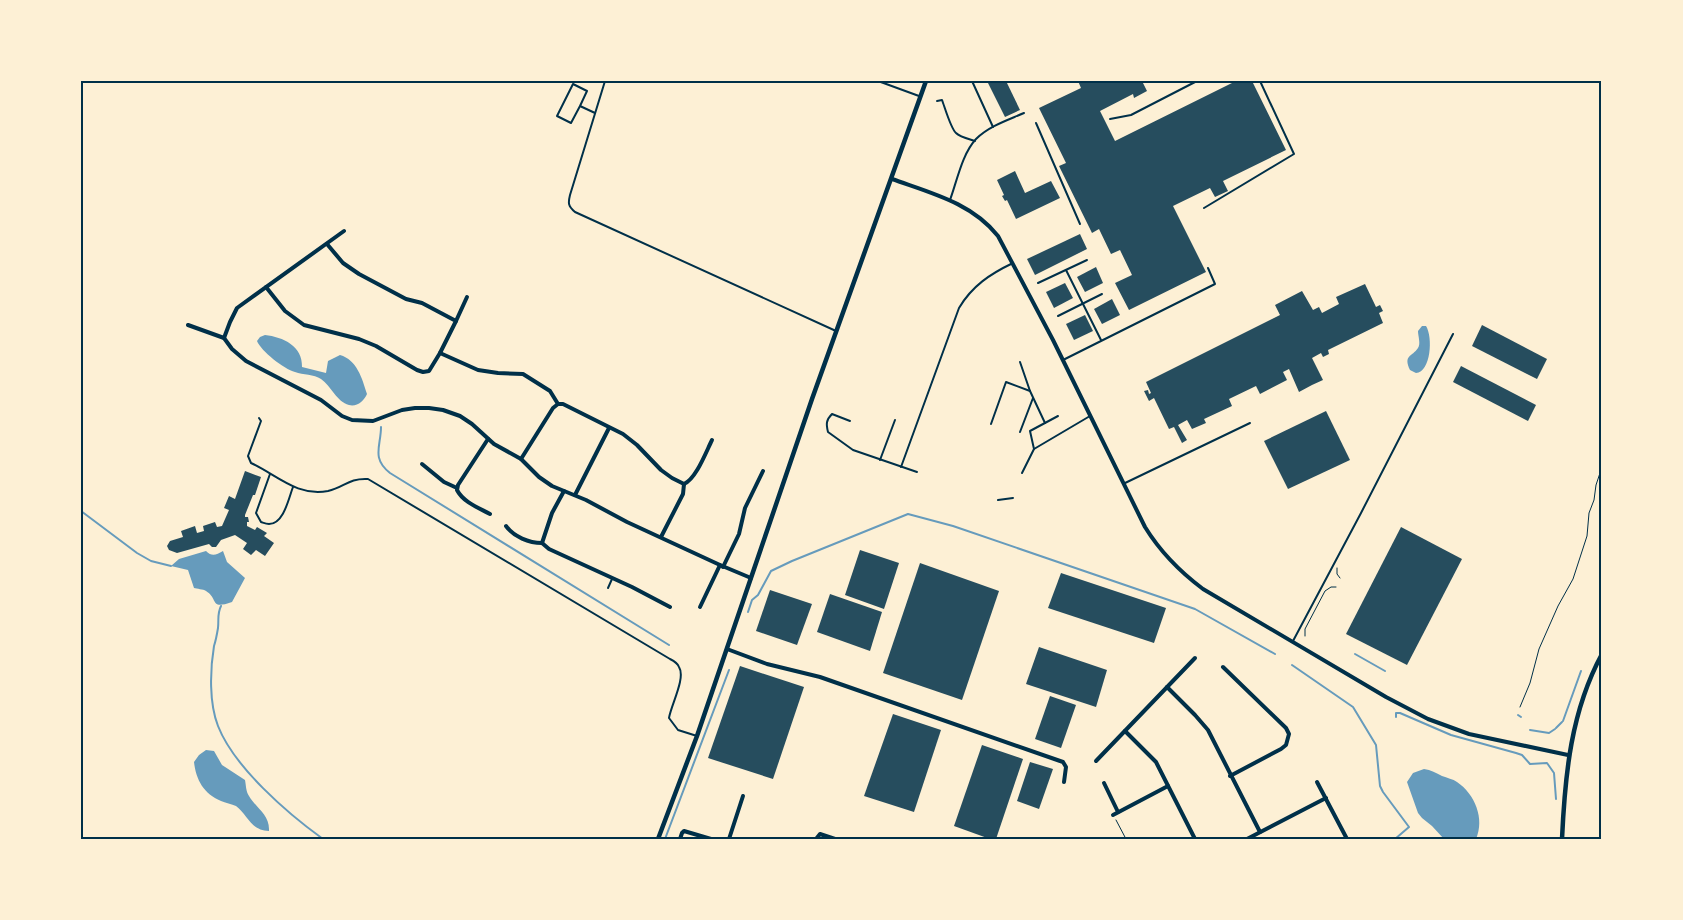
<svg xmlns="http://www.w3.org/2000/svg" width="1683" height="920" font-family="'Alegreya Sans',sans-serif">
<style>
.water{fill:#669bbc}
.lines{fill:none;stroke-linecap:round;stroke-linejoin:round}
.stream{stroke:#669bbc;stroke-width:2}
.building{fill:#264d5e}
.path{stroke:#003049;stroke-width:1}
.service{stroke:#003049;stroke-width:2}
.minor{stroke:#003049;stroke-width:4}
.tertiary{stroke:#003049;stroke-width:4.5}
.neatline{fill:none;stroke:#003049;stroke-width:2}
</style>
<rect width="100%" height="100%" fill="#fdf0d5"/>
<g class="water">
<path d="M1422,326H1426C1433,337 1431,372 1416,373L1410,370C1403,355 1412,357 1418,348C1421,344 1418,336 1418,331Z"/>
<path d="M265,335C283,337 303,346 302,367L326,373L328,361L340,355C357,360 362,378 367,394C364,401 357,407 349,405C337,402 331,386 321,379C314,374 303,375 295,372C284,369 261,351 257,341L260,337Z"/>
<path d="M206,551C212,557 216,555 223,551L227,562L245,578L232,602C209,610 219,599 206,591C203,589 197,589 194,588L188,570L171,566L179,559Z"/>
<path d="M206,750L214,751L222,765L245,780C246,785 246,792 249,796C256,808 270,815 269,831C251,831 248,815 236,806C232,804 225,803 221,801C204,794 196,780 194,762L199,755Z"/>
<path d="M1424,769C1431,770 1436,773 1442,776C1447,778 1453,779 1457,782C1475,794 1485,819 1476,839H1444L1432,826L1422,818L1418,813L1407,782L1413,773Z"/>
</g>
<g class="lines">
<g class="stream">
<path d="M381,427C381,446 371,458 390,473L669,645"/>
<polyline points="81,511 137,553 151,561 171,566"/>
<path d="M221,606C217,614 219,619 218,628C217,634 216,640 214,646C210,670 209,703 218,726C234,767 287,813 323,839"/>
<polyline points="748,612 752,600 758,595 771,571 792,561 908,514 953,526 1195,609 1275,654"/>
<polyline points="1355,654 1385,671"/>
<polyline points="1292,665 1353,707 1376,745 1380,786 1383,792 1409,827 1395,839"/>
<polyline points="1518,715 1521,717"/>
<polyline points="1396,717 1396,713 1400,713 1451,735 1516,753 1522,755 1530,764 1547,763 1554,773 1556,799"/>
<polyline points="1563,721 1581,671"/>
<polyline points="1556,728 1562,722"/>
<polyline points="1530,730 1549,733 1555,729"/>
<polyline points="665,839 729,670"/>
</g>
</g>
<g class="building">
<polygon points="987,81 1006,81 1020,110 1005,117"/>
<polygon points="1078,81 1142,81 1147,91 1134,98 1133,94 1100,111 1115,141 1236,81 1252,81 1286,150 1223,181 1228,191 1215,197 1210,188 1173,206 1206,272 1129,310 1115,283 1132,275 1120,250 1111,254 1099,229 1092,233 1059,166 1066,163 1039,108 1081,88"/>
<polygon points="1015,171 1025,193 1051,181 1060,198 1016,219 1007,200 1005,201 1002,196 1004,195 997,180"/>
<polygon points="1080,234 1087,249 1035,275 1027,259"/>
<polygon points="1096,267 1103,283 1085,292 1077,277"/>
<polygon points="1065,283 1073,298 1054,308 1046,292"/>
<polygon points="1365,284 1376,307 1380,305 1383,311 1379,313 1383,323 1328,350 1329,354 1323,357 1321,353 1312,358 1323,380 1312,385 1299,392 1289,369 1283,372 1287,380 1260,394 1256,386 1229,399 1232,406 1204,419 1206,423 1192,429 1187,420 1178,425 1187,440 1182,443 1174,427 1169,429 1154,398 1149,401 1144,391 1148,390 1149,394 1151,393 1146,382 1280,315 1275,305 1302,291 1313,310 1319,307 1322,313 1339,304 1336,297"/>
<polygon points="1112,299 1120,315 1102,324 1094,309"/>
<polygon points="1085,315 1093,331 1074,340 1066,324"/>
<polygon points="1482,325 1547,359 1537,379 1472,346"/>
<polygon points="1461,366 1536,405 1528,421 1453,382"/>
<polygon points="1326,411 1350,460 1288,489 1264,441"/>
<polygon points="245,471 261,477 255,495 253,495 245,515 245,517 248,517 249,522 247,522 247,526 255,530 257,527 267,533 264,536 274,543 265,556 256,550 251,555 243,549 247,543 235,535 221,540 216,547 212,547 209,544 177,553 169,550 167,546 170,541 183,537 181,531 195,526 197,533 204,531 203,526 215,522 217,527 222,526 229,510 224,508 229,496 235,499"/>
<polygon points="1401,527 1462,559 1407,665 1346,634"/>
<polygon points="860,550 899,563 884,609 845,595"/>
<polygon points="920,563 999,591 962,700 883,673"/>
<polygon points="1061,573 1166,608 1154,643 1048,608"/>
<polygon points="770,590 812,604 797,645 756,631"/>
<polygon points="830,594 882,612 870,651 817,632"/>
<polygon points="1039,647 1107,670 1096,707 1026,684"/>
<polygon points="740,666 804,687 773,779 708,758"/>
<polygon points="1050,696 1076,705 1061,748 1035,739"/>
<polygon points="893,714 941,730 914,812 864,796"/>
<polygon points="982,745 1023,759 996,839 990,839 954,826"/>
<polygon points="1030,762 1053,769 1039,809 1017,801"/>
</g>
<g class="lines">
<g class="path">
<polyline points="1337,568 1337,574 1340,578"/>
<polyline points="1305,636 1305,629 1325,591 1331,587 1336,587"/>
<polyline points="1520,707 1530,683 1539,649 1558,606 1573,579 1587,536 1589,513 1594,500 1596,485 1602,467"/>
<polyline points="1116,820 1126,839"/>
</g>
<g class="service">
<path d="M605,81L570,195C568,203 568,206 575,212L836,331"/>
<polyline points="878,81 919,96"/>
<polyline points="972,81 993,127"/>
<path d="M937,101L942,100C945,108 951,129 956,133C960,137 969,139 975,141"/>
<polyline points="580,106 587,91 573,84 557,116 571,123 580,106 595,113"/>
<polyline points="1110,119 1131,115 1197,81"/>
<polyline points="1036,123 1080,224"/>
<path d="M950,200C957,181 962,154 976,139C989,126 1008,120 1024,113"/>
<polyline points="1204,208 1294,154 1260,81"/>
<polyline points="1066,270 1101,340"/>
<polyline points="1038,283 1087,260"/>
<polyline points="1058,316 1102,294"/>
<polyline points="1063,360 1215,284 1208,268"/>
<polyline points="1020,362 1030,391 1045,423"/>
<path d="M259,418L261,421L248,456L251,463C277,475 297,497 328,491C345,487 348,478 368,479L670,659C674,661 678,664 679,667C686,678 671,705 669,718L678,730L697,736"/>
<path d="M850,421L832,414C826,420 826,424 828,432L853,450L917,472"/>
<polyline points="991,424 1006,382 1030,391"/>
<polyline points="1020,432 1033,398"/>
<polyline points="1034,449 1030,431 1058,416"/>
<polyline points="880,460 895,420"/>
<path d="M901,467L959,308C972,286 990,274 1013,263"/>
<polyline points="1022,473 1034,449 1090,416"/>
<path d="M270,474L256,513L261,522C264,523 266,524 269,524C284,524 289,497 293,487"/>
<polyline points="1123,484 1250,423"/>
<polyline points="998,500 1013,498"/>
<polyline points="608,588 612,579"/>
<polyline points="1293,641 1361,513 1453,334"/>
</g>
<g class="minor">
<path d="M892,179C931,193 972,203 998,236L1053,340L1145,527C1161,553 1179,571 1203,589L1386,697L1428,719L1469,734L1568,755"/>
<polyline points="266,287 285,311 304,325 359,339 376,346 417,370 423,372 429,371 440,353 456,321 422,303 406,299 359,274 343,263 327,244"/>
<polyline points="456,321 467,297"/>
<polyline points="188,325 224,338 232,349 246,361 321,400 342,416 352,420 373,421 402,410 415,408 429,408 443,410 460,416 472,424 494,444 521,459 539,477 552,486 586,500 627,522 720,565 751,578"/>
<polyline points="224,338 230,322 237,308 344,231"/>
<polyline points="440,353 478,370 498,373 523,374 550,391 558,404"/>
<path d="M488,439L458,485L457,490C463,502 479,508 490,514"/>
<polyline points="521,459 553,408 558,404 563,404 623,434 637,445 661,470 672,478 684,484"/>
<polyline points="422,464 444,482 457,488"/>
<path d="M684,484C696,479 706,452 712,440"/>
<polyline points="575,495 609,428"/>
<path d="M506,526C514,537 529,543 542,543L549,549L632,587L670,607"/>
<polyline points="661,537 683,494 684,484"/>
<polyline points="542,543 552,513 564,491"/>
<polyline points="723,567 739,534 745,508 763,471"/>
<polyline points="700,607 720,565"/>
<polyline points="727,649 767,664 820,677 1063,762 1066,767 1064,782"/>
<polyline points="1223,667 1286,728 1289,734 1286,745 1281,749 1230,776"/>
<polyline points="1167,687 1195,715 1208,730 1260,832"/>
<polyline points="1125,731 1156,762 1195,839"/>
<polyline points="1096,761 1195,658"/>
<polyline points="1317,782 1347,839"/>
<polyline points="1104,783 1118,812"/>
<polyline points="1113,815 1168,786"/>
<polyline points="680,839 682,833 684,831 711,839"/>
<polyline points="729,839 743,796"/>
<polyline points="816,839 820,834 835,839"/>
<polyline points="1247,839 1326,798"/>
</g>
<g class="tertiary">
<polyline points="658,839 697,736 812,399 926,81"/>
<path d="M1562,839C1565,774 1571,711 1602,654"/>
</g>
</g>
<rect width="1683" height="920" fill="none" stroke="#fdf0d5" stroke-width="165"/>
<rect x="82" y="82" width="1518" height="756" class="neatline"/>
</svg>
